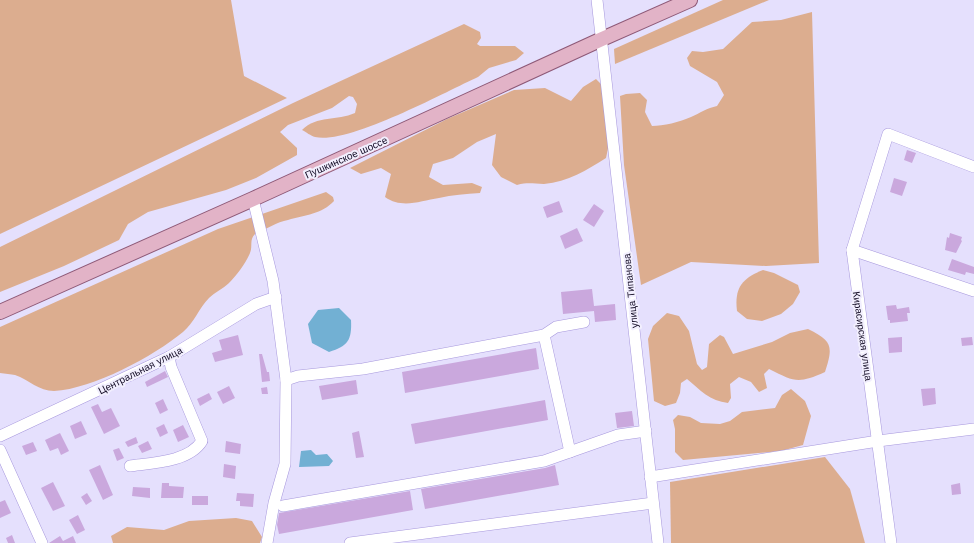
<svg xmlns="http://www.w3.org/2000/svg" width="974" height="543" font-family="'Work Sans',sans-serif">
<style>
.green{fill:#dcad8f}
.water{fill:#72b0d3}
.building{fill:#caa8dd}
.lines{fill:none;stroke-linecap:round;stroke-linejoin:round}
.minor-casing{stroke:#a798dd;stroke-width:12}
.major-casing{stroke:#8e5977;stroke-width:16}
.minor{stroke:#fff;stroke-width:11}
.major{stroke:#e2b3c7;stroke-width:14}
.labels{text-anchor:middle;stroke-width:4;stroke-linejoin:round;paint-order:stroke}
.street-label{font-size:10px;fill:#150e27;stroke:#f2effe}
</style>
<rect width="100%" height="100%" fill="#e5e0fd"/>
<g class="green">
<polygon points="0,0 231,0 244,76 287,98 0,234"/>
<polygon points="723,0 769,0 615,64 614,49"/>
<path d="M812,12L819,263L766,266L691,262L641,285L624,165L620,96L626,94L640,93L647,100L645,112L652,126C663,126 680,122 691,117C700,113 707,108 717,106L724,95L717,82L690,66L687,58L692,51L703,52L723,49L752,22L781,20Z"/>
<path d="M464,24L480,32L481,38L477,44L480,46H515L524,53L516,60L489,68L478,77C445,92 348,145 315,137C311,136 306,132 302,130C317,115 337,121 355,113L357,104L353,97L349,96L332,108L288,125L280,132L297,148V155L256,178L226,190L148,212L128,224L119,240L64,266L0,292V247L293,103Z"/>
<path d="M596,79L608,91L610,139L606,158C587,170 568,182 544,184C533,184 529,182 517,185L501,177L492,165L496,134L477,142L453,158L433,164L429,177L443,185L472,183L482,187L480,193C466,194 452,195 439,198C420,201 402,209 385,197L391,174L381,168L361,174L350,168L447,119L514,90L545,88L571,101L583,87Z"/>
<path d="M326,192L333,197L334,201C322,214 305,215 288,220C277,222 266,229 255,234C249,240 253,246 250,253C246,263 236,276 229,283C223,289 215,292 209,298C199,308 194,323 183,332C154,356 93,389 54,391C39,391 29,380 15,375C11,374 5,374 0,373V327L218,229Z"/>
<path d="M763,270L774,273L798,285L800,292L793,304L781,314L762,321L747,319L737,311C734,287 743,278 763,270Z"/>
<path d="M667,313L679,316L689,331L697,364L702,370L707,367L709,344L720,335L724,337L733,354L772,342L790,333L808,329C833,341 833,347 825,372C798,384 795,382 769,369L764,374L767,388L759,392L751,382L739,377L730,384L731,398L728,403C710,401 700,390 687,379L681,383L680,393L676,403L665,406L654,401L648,339L653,326Z"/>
<polygon points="791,389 805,401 811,416 803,445 781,451 683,460 675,452 675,429 673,420 678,415 690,417 701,423 720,424 730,421 742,412 775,408 782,395"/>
<polygon points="825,457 850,489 865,543 671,543 670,482"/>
<polygon points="236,518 252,521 262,537 260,543 113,543 111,536 127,527 164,530 189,521"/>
</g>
<g class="water">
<path d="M339,308L351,320C352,340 348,346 329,352L312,343L308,324L318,310Z"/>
<polygon points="311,450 316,455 327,454 333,461 329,466 299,467 301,451"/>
</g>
<g class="building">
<polygon points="907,150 916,153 912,163 904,160"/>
<polygon points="894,178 907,182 902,196 890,192"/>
<polygon points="559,201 563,212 547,218 543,207"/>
<polygon points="594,204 604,211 594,227 583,220"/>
<polygon points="577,228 583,241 565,249 560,236"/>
<polygon points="950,233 962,237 961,240 962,241 956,253 945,250 947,237 949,238"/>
<polygon points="952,259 974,267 974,274 966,272 965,275 948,270"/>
<polygon points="592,289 594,306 615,304 616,320 595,322 594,311 563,314 561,292"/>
<polygon points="896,305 897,309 909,307 910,313 907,313 908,321 890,323 890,320 888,320 886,306"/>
<polygon points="238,335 243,355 215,362 212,353 222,350 219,340"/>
<polygon points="902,337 902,352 889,353 888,338"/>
<polygon points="972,337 973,345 962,346 961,338"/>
<polygon points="536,348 539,369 405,393 402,372"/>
<polygon points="259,354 262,354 267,372 269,372 270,381 262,382"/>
<polygon points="165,371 168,377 147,387 145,382"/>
<polygon points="356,380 358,394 322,400 319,386"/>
<polygon points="229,386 235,398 223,404 217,392"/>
<polygon points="267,387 268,394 262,394 261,388"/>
<polygon points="935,388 936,404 923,406 921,389"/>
<polygon points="209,393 212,399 200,406 197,399"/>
<polygon points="163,399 168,410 160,414 155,403"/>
<polygon points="545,400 548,420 415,444 411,424"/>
<polygon points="98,404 102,412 111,408 120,426 104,434 91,407"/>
<polygon points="632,411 634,426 617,428 615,413"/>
<polygon points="81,421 87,434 75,439 70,426"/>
<polygon points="164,424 168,433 160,437 156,428"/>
<polygon points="183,425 189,437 178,442 173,430"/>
<polygon points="359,431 364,457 356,458 352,433"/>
<polygon points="60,433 69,451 61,455 58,448 50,451 45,440"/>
<polygon points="136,437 138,443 128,447 125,442"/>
<polygon points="148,441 152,449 142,453 138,446"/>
<polygon points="226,441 241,444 240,454 225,452"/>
<polygon points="33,442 37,451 26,455 22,446"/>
<polygon points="119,448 124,458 117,461 113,450"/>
<polygon points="224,464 236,466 235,479 223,477"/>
<polygon points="100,465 113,495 103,500 89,470"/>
<polygon points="555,465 559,485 425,509 421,489 545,468"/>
<polygon points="53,482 65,506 53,511 41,488"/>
<polygon points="162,483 169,483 169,486 184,487 183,498 161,498"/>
<polygon points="960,483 961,494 952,495 951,485"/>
<polygon points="133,487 150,488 150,498 132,496"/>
<polygon points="410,491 413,510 279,534 277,525 279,513"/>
<polygon points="87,493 92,501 86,505 81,497"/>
<polygon points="237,493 254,494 253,507 240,506 240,501 236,501"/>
<rect x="192" y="496" width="16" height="9"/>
<polygon points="5,500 11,513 0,518 0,502"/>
<polygon points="78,515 85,530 77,534 69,520"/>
<polygon points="12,535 15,543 8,543 6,538"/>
<polygon points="60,536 63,541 73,536 76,543 49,543"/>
</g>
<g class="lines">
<defs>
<g id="minor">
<polyline points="597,0 658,543"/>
<polyline points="253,199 273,281 286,380 285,464 274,503 267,543"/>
<polyline points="852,250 974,291"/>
<polyline points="544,335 570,452"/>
<polyline points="286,380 298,376 363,369 544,335 556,327 584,322"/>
<polyline points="0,436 169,357 256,304 276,297"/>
<polyline points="0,450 42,543"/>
<path d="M130,466C152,463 189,462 202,441L171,367L169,357"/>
<polyline points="650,477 878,441 974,429"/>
<polyline points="283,506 544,461 618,435 646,431"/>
<polyline points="350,543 653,503"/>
<polyline points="891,543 852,250 888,134 974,167"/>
</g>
<polyline id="major" points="0,312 253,199 602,39 690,0"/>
</defs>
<use href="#minor" class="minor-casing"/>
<use href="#major" class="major-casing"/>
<use href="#minor" class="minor"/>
<use href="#major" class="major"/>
</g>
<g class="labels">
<g class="street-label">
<text transform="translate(346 157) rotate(-24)" y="4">Пушкинское шоссе</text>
<text transform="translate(630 291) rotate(-96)" y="4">улица Типанова</text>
<text transform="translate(863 336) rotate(82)" y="4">Кирасирская улица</text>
<text transform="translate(140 370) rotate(-27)" y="4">Центральная улица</text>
</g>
</g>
</svg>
